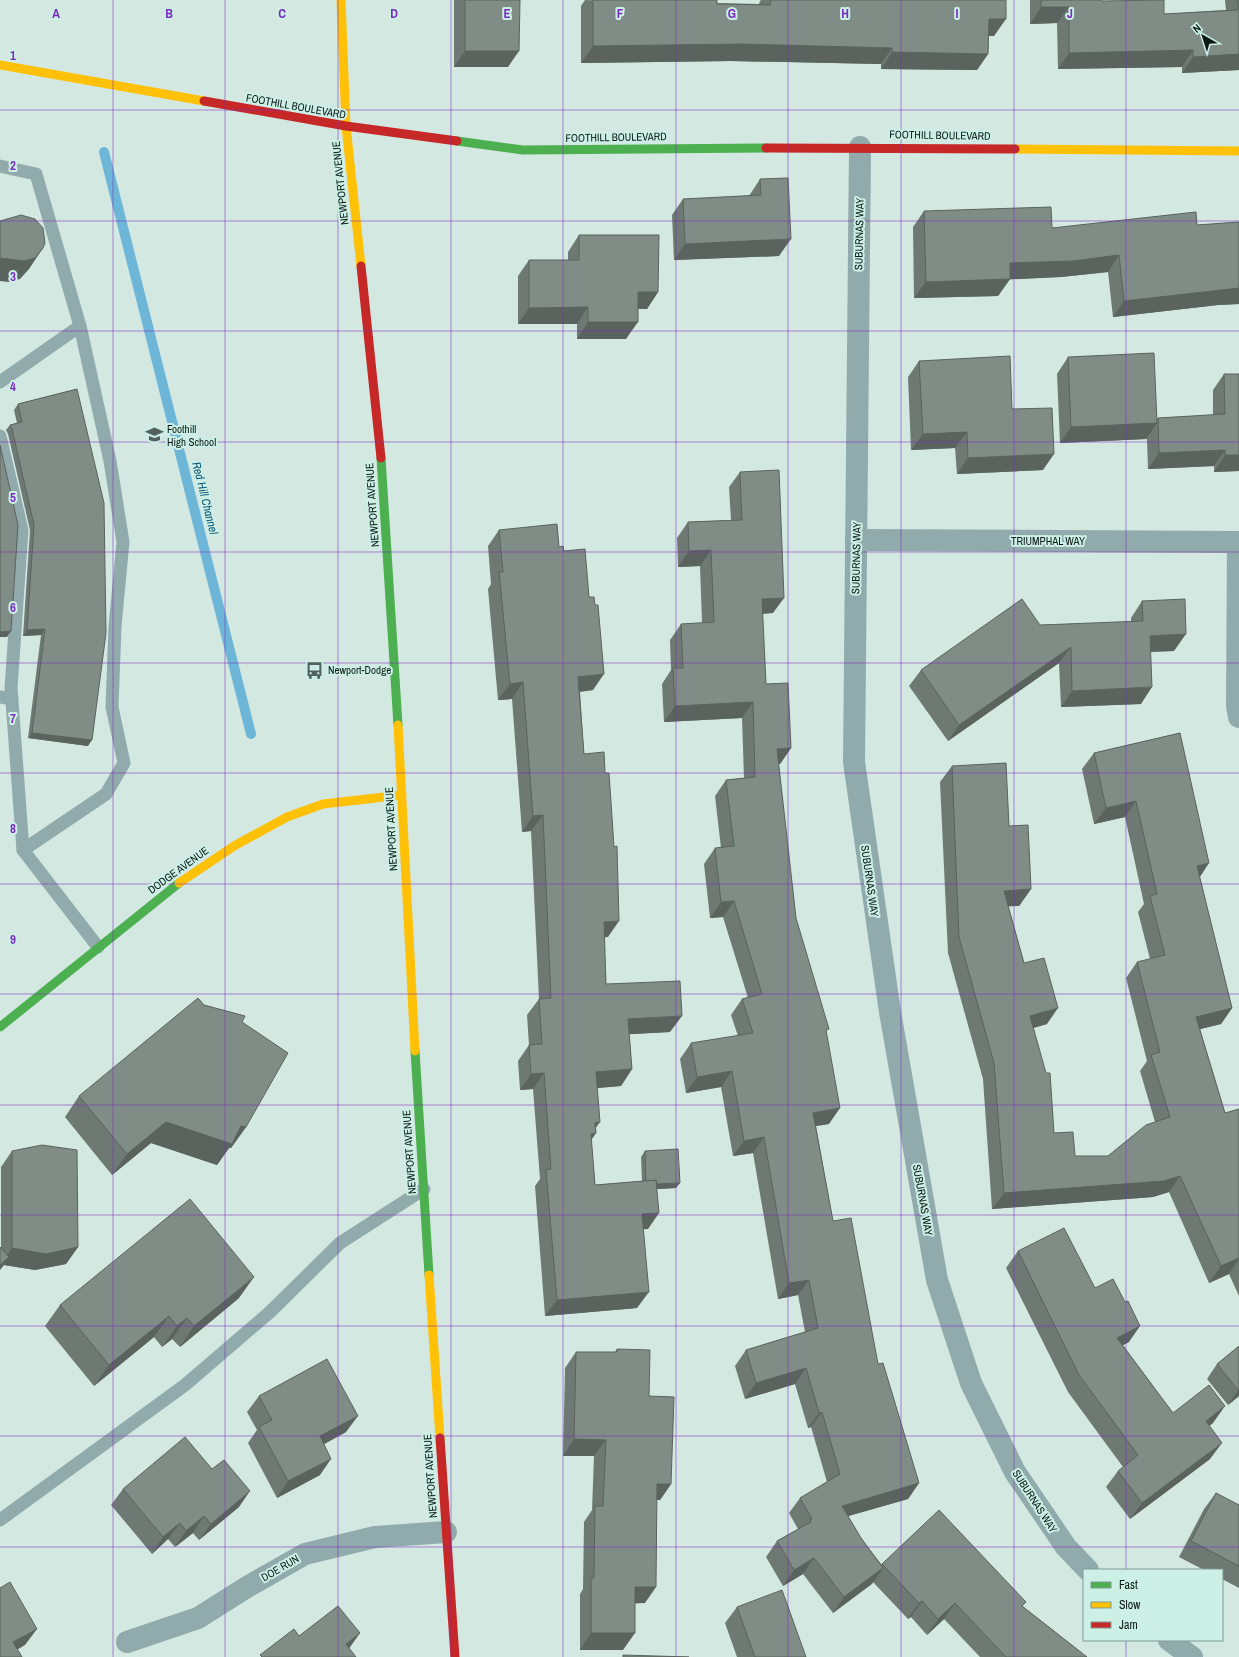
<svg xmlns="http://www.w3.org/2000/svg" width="1239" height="1657" font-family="'Archivo Narrow',sans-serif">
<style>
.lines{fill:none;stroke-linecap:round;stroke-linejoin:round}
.stream{stroke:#6eb6d8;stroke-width:10}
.lane{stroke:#91aaab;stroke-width:13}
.street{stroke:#91aaab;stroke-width:22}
.fast{stroke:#4caf50;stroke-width:9}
.slow{stroke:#ffc107;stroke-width:9}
.jam{stroke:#c62828;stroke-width:9}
.wall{fill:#6e7974}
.shaded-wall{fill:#5a635e}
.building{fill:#808d87;stroke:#5a635e}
.grid{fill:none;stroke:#7b2cbf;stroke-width:1;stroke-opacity:0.55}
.labels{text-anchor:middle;stroke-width:4;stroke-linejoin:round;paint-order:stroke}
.street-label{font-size:11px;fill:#0c1916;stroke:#ccf0e6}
.poi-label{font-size:11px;fill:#0c1916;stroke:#ccf0e6;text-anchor:start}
.water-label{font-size:12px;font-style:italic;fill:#0e5679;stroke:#ccf0e6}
.grid-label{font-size:13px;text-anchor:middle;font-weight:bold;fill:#7b2cbf;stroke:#ccf0e6;stroke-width:4;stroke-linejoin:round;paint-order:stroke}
</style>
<rect width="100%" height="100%" fill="#d4e8e2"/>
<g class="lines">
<polyline class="stream" points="104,152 251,734"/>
<g class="lane">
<polyline points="0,166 36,174 80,326 0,382"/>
<polyline points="0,436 22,530 11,688 23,850 98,947"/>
<polyline points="0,697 12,699"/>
<polyline points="23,850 106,794 124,763 112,707 115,626 123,542 110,461 80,326"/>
<polyline points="0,1520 185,1385 270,1312 340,1243 424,1189"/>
</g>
<g class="street">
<polyline points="860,147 854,762 890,1012 937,1280 971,1383 1015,1472 1066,1547 1088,1570"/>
<polyline points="856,540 1239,542"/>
<polyline points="1238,542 1237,706 1239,717"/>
<polyline points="1169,1640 1192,1657"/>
<polyline points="127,1642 198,1618 247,1587 305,1554 375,1537 446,1532"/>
</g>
<g class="fast">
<polyline points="457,141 523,150 766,148"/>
<polyline points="381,458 398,725"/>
<polyline points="0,1027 179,883"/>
<polyline points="415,1051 429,1275"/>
</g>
<g class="slow">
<polyline points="341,0 346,126 361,266"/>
<polyline points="0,65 204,101"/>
<polyline points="1015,149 1239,151"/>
<polyline points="398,725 415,1051"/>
<polyline points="179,883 234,846 287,817 323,804 402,795"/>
<polyline points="429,1275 440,1438"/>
</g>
<g class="jam">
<polyline points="204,101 346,126 457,141"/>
<polyline points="766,148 1015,149"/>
<polyline points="361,266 381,458"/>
<polyline points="440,1438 455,1657"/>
</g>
</g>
<g class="wall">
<polygon points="454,0 520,0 508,67 454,67"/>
<polygon points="585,0 759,4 760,1 761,0 1006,0 994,36 989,36 988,54 977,70 881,69 881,64 731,61 581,63 581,6"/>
<polygon points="1030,0 1102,0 1102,1 1164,14 1226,10 1225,0 1239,0 1239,70 1182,73 1182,67 1058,69 1057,23 1030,24"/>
<polygon points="760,179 779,256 674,260 672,215 683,199 749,196"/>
<polygon points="924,211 1052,228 1197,225 1239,222 1239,304 1218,305 1113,317 1108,272 1061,277 1010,279 998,296 914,298 913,227"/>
<polygon points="579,235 658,292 647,309 638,309 626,339 577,339 577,324 518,324 518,276 529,260 568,260 568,252"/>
<polygon points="1068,357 1157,419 1158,418 1213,415 1213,390 1224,374 1239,471 1214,472 1214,466 1148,469 1147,439 1146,439 1060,443 1057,374"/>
<polygon points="919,361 1012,409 1043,470 957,474 955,448 911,450 908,377"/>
<polygon points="77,389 88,746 28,738 41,635 23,636 30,530 8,434 6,430 10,425 17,423 14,410 18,404"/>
<polygon points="740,472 773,613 762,614 766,684 791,748 780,764 778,764 796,918 826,1033 829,1124 816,1126 833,1221 878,1364 919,1483 908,1499 848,1516 861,1538 881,1564 882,1564 1026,1602 1022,1606 1087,1657 980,1657 944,1619 927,1635 911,1617 908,1619 873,1582 833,1613 803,1574 783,1586 766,1557 777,1541 798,1529 789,1513 800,1498 827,1482 811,1427 808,1428 795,1384 745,1399 735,1366 746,1350 805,1332 798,1295 778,1299 753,1153 733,1156 721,1087 686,1093 680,1059 691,1043 738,1036 731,1015 742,999 748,998 723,917 710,918 704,864 715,848 721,848 715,796 726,780 744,778 742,718 664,722 662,684 671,670 670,640 681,624 702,623 700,566 678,567 677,538 688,522 731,520 729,487"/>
<polygon points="499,530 559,547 564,551 593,690 580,692 584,754 608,937 604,937 606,984 670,1032 629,1034 632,1069 621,1086 597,1088 596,1128 596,1133 591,1140 595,1185 642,1181 641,1157 645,1151 676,1188 657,1189 648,1229 643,1229 637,1308 545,1316 535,1186 540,1179 533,1089 520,1090 518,1061 529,1045 527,1015 539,999 531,831 522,832 512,699 498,700 488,589 491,584 488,546"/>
<polygon points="1142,601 1174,651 1151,652 1141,704 1061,707 1059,663 948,741 909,686 921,670 1040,625 1131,622 1131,618"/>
<polygon points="1180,733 1199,877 1232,1008 1221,1024 1200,1029 1225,1113 1239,1109 1239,1296 1229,1274 1209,1283 1169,1192 1153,1197 992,1209 983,1079 948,953 940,782 952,766 1009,826 1031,889 1019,906 1008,906 1024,963 1047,1024 1033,1028 1054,1133 1075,1156 1108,1156 1155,1122 1140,1071 1147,1061 1126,978 1137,962 1150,959 1138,912 1144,904 1125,817 1094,824 1082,769 1094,753"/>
<polygon points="204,1005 242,1022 246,1127 231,1148 229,1148 217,1165 151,1143 112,1175 65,1117 79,1096"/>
<polygon points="12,1151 78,1247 66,1264 35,1270 4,1265 1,1248 1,1167"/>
<polygon points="1018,1251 1095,1288 1129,1342 1123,1345 1173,1413 1213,1423 1209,1426 1210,1459 1130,1519 1106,1487 1118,1471 1123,1467 1068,1392 1006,1268"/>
<polygon points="239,1298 180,1347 172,1339 162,1347 154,1337 94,1386 45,1326 60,1305"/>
<polygon points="1239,1346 1239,1396 1228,1405 1207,1379 1217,1364"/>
<polygon points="617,1349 649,1396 671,1484 660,1500 656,1500 645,1603 635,1603 623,1650 580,1650 580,1594 583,1589 584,1522 592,1510 594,1456 563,1456 565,1368 576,1352 615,1352"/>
<polygon points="259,1396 346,1432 324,1444 320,1475 277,1498 248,1443 257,1430 247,1412"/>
<polygon points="123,1489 239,1507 199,1540 193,1533 175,1547 168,1539 152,1554 111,1505"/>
<polygon points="1216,1493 1239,1505 1239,1588 1222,1579 1222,1570 1204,1570 1179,1557 1204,1509"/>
<polygon points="737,1607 806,1657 737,1657 725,1623"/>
</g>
<g class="shaded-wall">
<polygon points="1041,7 1069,7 1057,23 1030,24"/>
<polygon points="989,19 1006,19 994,36 978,36"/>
<polygon points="742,44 892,48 881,64 731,61 581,63 593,46"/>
<polygon points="1193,50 1182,67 1058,69 1069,53"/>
<polygon points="465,51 519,51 508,67 454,67"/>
<polygon points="892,52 988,54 977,70 881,69"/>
<polygon points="1239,54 1239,70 1182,73 1193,57"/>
<polygon points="791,239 779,256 674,260 685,244"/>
<polygon points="43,248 29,269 20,279 9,282 0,281 0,258"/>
<polygon points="1119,255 1108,272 1061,277 998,280 1010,263"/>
<polygon points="1010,279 998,296 914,298 926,282"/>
<polygon points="1239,288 1239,304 1218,305 1113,317 1124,301"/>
<polygon points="638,292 658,292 647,309 626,308"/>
<polygon points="588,307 577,324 518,324 529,308"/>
<polygon points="588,322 638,322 626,339 577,339"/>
<polygon points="1157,423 1146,439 1060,443 1071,427"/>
<polygon points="967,432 955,448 911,450 923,434"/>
<polygon points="1225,450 1214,466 1148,469 1159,453"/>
<polygon points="1054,454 1043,470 957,474 968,458"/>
<polygon points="1225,455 1239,455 1239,471 1214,472"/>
<polygon points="711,550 700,566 678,567 689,551"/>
<polygon points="784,598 773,613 751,614 762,599"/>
<polygon points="45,629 41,635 23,636 27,630"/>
<polygon points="11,631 7,637 0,637 0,632"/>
<polygon points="1186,634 1174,651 1139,652 1150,636"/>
<polygon points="1071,647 1059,663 948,741 959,725"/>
<polygon points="604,674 593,690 567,693 578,677"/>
<polygon points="523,682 512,699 498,700 510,684"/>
<polygon points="1152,687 1141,704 1061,707 1072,691"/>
<polygon points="753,702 742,718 664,722 675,706"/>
<polygon points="32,733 92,740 88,746 28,738"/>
<polygon points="791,748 780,764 766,764 777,749"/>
<polygon points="1136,801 1125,817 1094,824 1106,808"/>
<polygon points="543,815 531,831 522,832 533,816"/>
<polygon points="1209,863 1198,880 1197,866"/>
<polygon points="1031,889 1019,906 993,907 1004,891"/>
<polygon points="734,901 723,917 710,918 721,902"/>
<polygon points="619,921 608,937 592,938 604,922"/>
<polygon points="1058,1008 1047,1024 1019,1032 1030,1016"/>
<polygon points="1232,1008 1221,1024 1184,1033 1196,1017"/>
<polygon points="682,1016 670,1032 617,1035 628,1019"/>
<polygon points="632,1069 621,1086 585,1089 596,1072"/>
<polygon points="732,1071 721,1087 686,1093 697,1077"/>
<polygon points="544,1073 533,1089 520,1090 531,1074"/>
<polygon points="840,1108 829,1124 802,1128 813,1113"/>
<polygon points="166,1122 241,1126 246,1127 231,1148 229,1148 217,1165 151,1143 112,1175 127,1154"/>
<polygon points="600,1122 592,1133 596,1133 585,1149 595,1123"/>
<polygon points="764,1137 753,1153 733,1156 744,1141"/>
<polygon points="1180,1176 1169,1192 1153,1197 992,1209 1004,1193"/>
<polygon points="680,1183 676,1188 642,1190 646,1184"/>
<polygon points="659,1213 648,1229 631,1230 642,1214"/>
<polygon points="78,1247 66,1264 35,1270 4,1265 0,1270 0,1265 12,1248"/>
<polygon points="1239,1258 1239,1259 1229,1274 1209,1283 1221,1266"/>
<polygon points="254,1277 239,1298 180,1347 194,1326"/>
<polygon points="809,1280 798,1295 778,1299 789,1283"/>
<polygon points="649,1292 637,1308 545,1316 557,1300"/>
<polygon points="169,1316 154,1337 94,1386 109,1365"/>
<polygon points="187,1318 172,1339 162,1347 177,1326"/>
<polygon points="1140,1326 1129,1342 1106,1354 1117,1338"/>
<polygon points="806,1368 795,1384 745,1399 756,1383"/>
<polygon points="1239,1389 1239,1396 1228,1405"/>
<polygon points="1225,1406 1213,1423 1194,1438 1206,1421"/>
<polygon points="822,1412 811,1427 808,1428 819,1413"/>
<polygon points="358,1416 346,1432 308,1453 320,1436"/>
<polygon points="574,1439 606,1440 594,1456 563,1456"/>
<polygon points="1222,1443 1210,1459 1130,1519 1142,1503"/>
<polygon points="331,1459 320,1475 277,1498 288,1481"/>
<polygon points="919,1483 908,1499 831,1521 842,1506"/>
<polygon points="657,1484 671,1484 660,1500 645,1500"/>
<polygon points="250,1491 239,1507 199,1540 211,1524"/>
<polygon points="204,1516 193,1533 175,1547 186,1531"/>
<polygon points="180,1523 168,1539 152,1554 163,1537"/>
<polygon points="814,1558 803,1574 783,1586 794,1570"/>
<polygon points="883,1568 872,1584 833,1613 844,1597"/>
<polygon points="635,1587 656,1587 645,1603 623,1604"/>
<polygon points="922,1601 911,1617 908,1619 919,1603"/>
<polygon points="955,1603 944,1619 927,1635 938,1619"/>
<polygon points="37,1629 25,1645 5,1657 13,1642"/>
<polygon points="360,1633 348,1650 346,1644"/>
<polygon points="591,1633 635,1633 623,1650 580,1650"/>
</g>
<g class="building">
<polygon points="465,0 520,0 519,51 465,51"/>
<polygon points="593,0 717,0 717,4 770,5 771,0 1006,0 1006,19 989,19 988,54 892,52 892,48 742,44 593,46"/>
<polygon points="1041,0 1102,0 1102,1 1164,0 1164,14 1238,10 1237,0 1239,0 1239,54 1193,57 1193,50 1069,53 1069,7 1041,7"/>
<polygon points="788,178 791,239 685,244 683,199 761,195 760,179"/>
<polygon points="1051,207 1052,228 1196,212 1197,225 1239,222 1239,288 1124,301 1119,255 1073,261 1010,263 1010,279 926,282 924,211"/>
<polygon points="21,215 35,219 43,228 45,243 43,248 35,258 24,261 0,258 0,221"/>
<polygon points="579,235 659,235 658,292 638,292 638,322 588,322 588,307 529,308 529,260 579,260"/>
<polygon points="1154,353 1157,423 1071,427 1068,357"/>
<polygon points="1010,356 1012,409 1052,408 1054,454 968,458 967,432 923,434 919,361"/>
<polygon points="1224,374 1239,374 1239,455 1225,455 1225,450 1159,453 1158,418 1225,414"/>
<polygon points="77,389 104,503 106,633 92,740 32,733 45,629 27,630 34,525 12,429 10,425 22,422 18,404"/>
<polygon points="0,445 18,525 11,631 0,632"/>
<polygon points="779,470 784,598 762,599 766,684 788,683 791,748 777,749 796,918 829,1029 826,1030 840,1108 813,1113 833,1221 851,1218 878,1364 883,1363 919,1483 842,1506 861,1538 883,1568 844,1597 814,1558 794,1570 777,1541 811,1522 810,1520 812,1519 800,1498 840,1474 822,1412 819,1413 806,1368 756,1383 746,1350 818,1328 809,1280 789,1283 764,1137 744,1141 732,1071 697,1077 691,1043 753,1033 742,999 762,994 734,901 721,902 715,848 734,846 726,780 755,777 753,702 675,706 673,668 683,668 681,624 714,622 711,550 689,551 688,522 742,520 740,472"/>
<polygon points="557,524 559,547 563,546 564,551 585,549 589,597 594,597 595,605 598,605 604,674 578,677 584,754 604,752 605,773 609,773 614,847 617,846 619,921 604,922 606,984 680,981 682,1016 628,1019 632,1069 596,1072 600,1122 595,1123 596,1133 591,1134 595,1185 656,1180 659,1213 642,1214 649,1292 557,1300 546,1170 551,1169 544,1073 531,1074 529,1045 542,1044 539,999 551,998 543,815 533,816 523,682 510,684 499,572 503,572 499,530"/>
<polygon points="1022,599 1040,625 1143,621 1142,601 1185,599 1186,634 1150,636 1152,687 1072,691 1071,647 959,725 921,670"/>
<polygon points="1180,733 1209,863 1197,866 1232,1008 1196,1017 1225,1113 1239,1109 1239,1258 1221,1266 1180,1176 1164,1181 1004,1193 994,1063 959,937 952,766 1006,763 1009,826 1028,825 1031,889 1004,891 1024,963 1044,958 1058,1008 1030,1016 1046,1073 1050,1073 1054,1133 1073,1132 1075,1156 1108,1156 1146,1125 1170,1117 1151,1055 1160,1052 1137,962 1165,955 1150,896 1157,894 1136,801 1106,808 1094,753"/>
<polygon points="198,998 204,1005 245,1016 242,1022 288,1053 246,1127 241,1126 232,1144 166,1122 127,1154 79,1096"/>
<polygon points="42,1145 77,1150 78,1247 46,1254 12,1248 12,1151"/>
<polygon points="678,1149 680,1183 657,1184 656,1180 646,1181 645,1151"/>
<polygon points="190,1199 254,1277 194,1326 187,1318 177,1326 169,1316 109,1365 60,1305"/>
<polygon points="1064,1228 1095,1288 1113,1279 1125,1302 1128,1301 1140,1326 1117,1338 1173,1413 1209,1385 1225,1406 1206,1421 1222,1443 1142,1503 1118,1471 1138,1455 1079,1375 1018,1251"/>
<polygon points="0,1247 9,1257 0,1265"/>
<polygon points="1239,1346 1239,1389 1238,1390 1217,1364"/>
<polygon points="617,1349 650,1350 649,1396 674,1397 671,1484 657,1484 656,1587 635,1587 635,1633 591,1633 591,1578 594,1578 595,1506 603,1506 606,1440 574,1439 576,1352 617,1352"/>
<polygon points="327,1359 358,1416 320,1436 331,1459 288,1481 259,1427 272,1420 259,1396"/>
<polygon points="185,1437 212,1469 224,1460 250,1491 211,1524 204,1516 186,1531 180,1523 163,1537 123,1489"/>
<polygon points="1216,1493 1239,1505 1239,1566 1191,1541"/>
<polygon points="939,1510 1026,1602 1022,1606 1087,1657 1006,1657 955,1603 938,1619 922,1601 919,1603 882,1564"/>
<polygon points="10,1582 37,1629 13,1642 22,1657 0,1657 0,1588"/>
<polygon points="782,1590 806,1657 755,1657 737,1607"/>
<polygon points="338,1606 360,1633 346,1644 356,1657 262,1657 260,1655 294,1629 299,1636"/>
<polygon points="623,1655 689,1657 623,1657"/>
</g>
<path class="grid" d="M113,0V1657M225,0V1657M338,0V1657M451,0V1657M563,0V1657M676,0V1657M788,0V1657M901,0V1657M1014,0V1657M1126,0V1570M0,110H1239M0,221H1239M0,331H1239M0,442H1239M0,552H1239M0,663H1239M0,773H1239M0,884H1239M0,994H1239M0,1105H1239M0,1215H1239M0,1326H1239M0,1436H1239M0,1547H1239M1126,1640V1657"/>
<defs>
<symbol id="school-bare" viewBox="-9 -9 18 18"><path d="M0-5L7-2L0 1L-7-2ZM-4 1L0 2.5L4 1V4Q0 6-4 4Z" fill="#52615d" stroke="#ccf0e6" stroke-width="2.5" paint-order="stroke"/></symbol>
<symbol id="bus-bare" viewBox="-9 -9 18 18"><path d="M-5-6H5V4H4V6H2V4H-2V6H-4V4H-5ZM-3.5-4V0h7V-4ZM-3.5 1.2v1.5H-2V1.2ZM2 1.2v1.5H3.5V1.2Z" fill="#52615d" stroke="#ccf0e6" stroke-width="2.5" paint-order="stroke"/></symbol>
</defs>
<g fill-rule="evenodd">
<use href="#school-bare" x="142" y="422" width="25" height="25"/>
<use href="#bus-bare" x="302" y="658" width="25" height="25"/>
</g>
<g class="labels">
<g class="street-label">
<text transform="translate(296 106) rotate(10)" y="4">FOOTHILL BOULEVARD</text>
<text transform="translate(940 135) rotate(1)" y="4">FOOTHILL BOULEVARD</text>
<text transform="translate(616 137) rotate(-1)" y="4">FOOTHILL BOULEVARD</text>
<text transform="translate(340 183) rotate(-96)" y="4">NEWPORT AVENUE</text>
<text transform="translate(859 234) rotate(-89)" y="4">SUBURNAS WAY</text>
<text transform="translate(372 505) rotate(-94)" y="4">NEWPORT AVENUE</text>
<text x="1048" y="545">TRIUMPHAL WAY</text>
<text transform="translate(856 558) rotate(-89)" y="4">SUBURNAS WAY</text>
<text transform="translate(391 829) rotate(-93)" y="4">NEWPORT AVENUE</text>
<text transform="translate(178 870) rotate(-36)" y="4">DODGE AVENUE</text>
<text transform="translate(870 881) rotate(82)" y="4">SUBURNAS WAY</text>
<text transform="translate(409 1152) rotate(-94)" y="4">NEWPORT AVENUE</text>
<text transform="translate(923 1200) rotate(80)" y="4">SUBURNAS WAY</text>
<text transform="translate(430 1476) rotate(-94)" y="4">NEWPORT AVENUE</text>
<text transform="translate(1035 1501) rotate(57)" y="4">SUBURNAS WAY</text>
<text transform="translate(280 1568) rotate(-30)" y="4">DOE RUN</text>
</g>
<g class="poi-label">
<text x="167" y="433">Foothill<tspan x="167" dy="13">High School</tspan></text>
<text x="328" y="674">Newport-Dodge</text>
</g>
<g class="water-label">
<text transform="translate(205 498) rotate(76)" y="4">Red Hill Channel</text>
</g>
</g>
<g class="grid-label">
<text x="56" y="18">A</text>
<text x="169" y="18">B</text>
<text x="282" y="18">C</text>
<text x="394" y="18">D</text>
<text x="507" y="18">E</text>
<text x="620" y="18">F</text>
<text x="732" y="18">G</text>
<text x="845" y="18">H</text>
<text x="957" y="18">I</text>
<text x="1070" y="18">J</text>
<text x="13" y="60">1</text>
<text x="13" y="170">2</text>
<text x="13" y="281">3</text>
<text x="13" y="391">4</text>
<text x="13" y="502">5</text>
<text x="13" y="612">6</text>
<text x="13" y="723">7</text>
<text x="13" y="833">8</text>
<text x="13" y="944">9</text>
</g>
<rect x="1083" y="1569" width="140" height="72" fill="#ccf0e6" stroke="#7f9a93"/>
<rect x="1091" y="1582" width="20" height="6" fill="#4caf50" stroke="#7f9a93"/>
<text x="1119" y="1589" font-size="12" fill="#0c1916">Fast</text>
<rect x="1091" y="1602" width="20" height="6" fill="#ffc107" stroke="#7f9a93"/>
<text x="1119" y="1609" font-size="12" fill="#0c1916">Slow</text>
<rect x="1091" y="1622" width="20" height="6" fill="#c62828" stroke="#7f9a93"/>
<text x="1119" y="1629" font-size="12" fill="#0c1916">Jam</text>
<g transform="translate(1203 36) rotate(321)" stroke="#ccf0e6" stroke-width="3" paint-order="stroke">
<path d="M0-3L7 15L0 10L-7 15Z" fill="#0c1916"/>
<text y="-6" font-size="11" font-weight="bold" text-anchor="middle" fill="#0c1916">N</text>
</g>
</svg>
